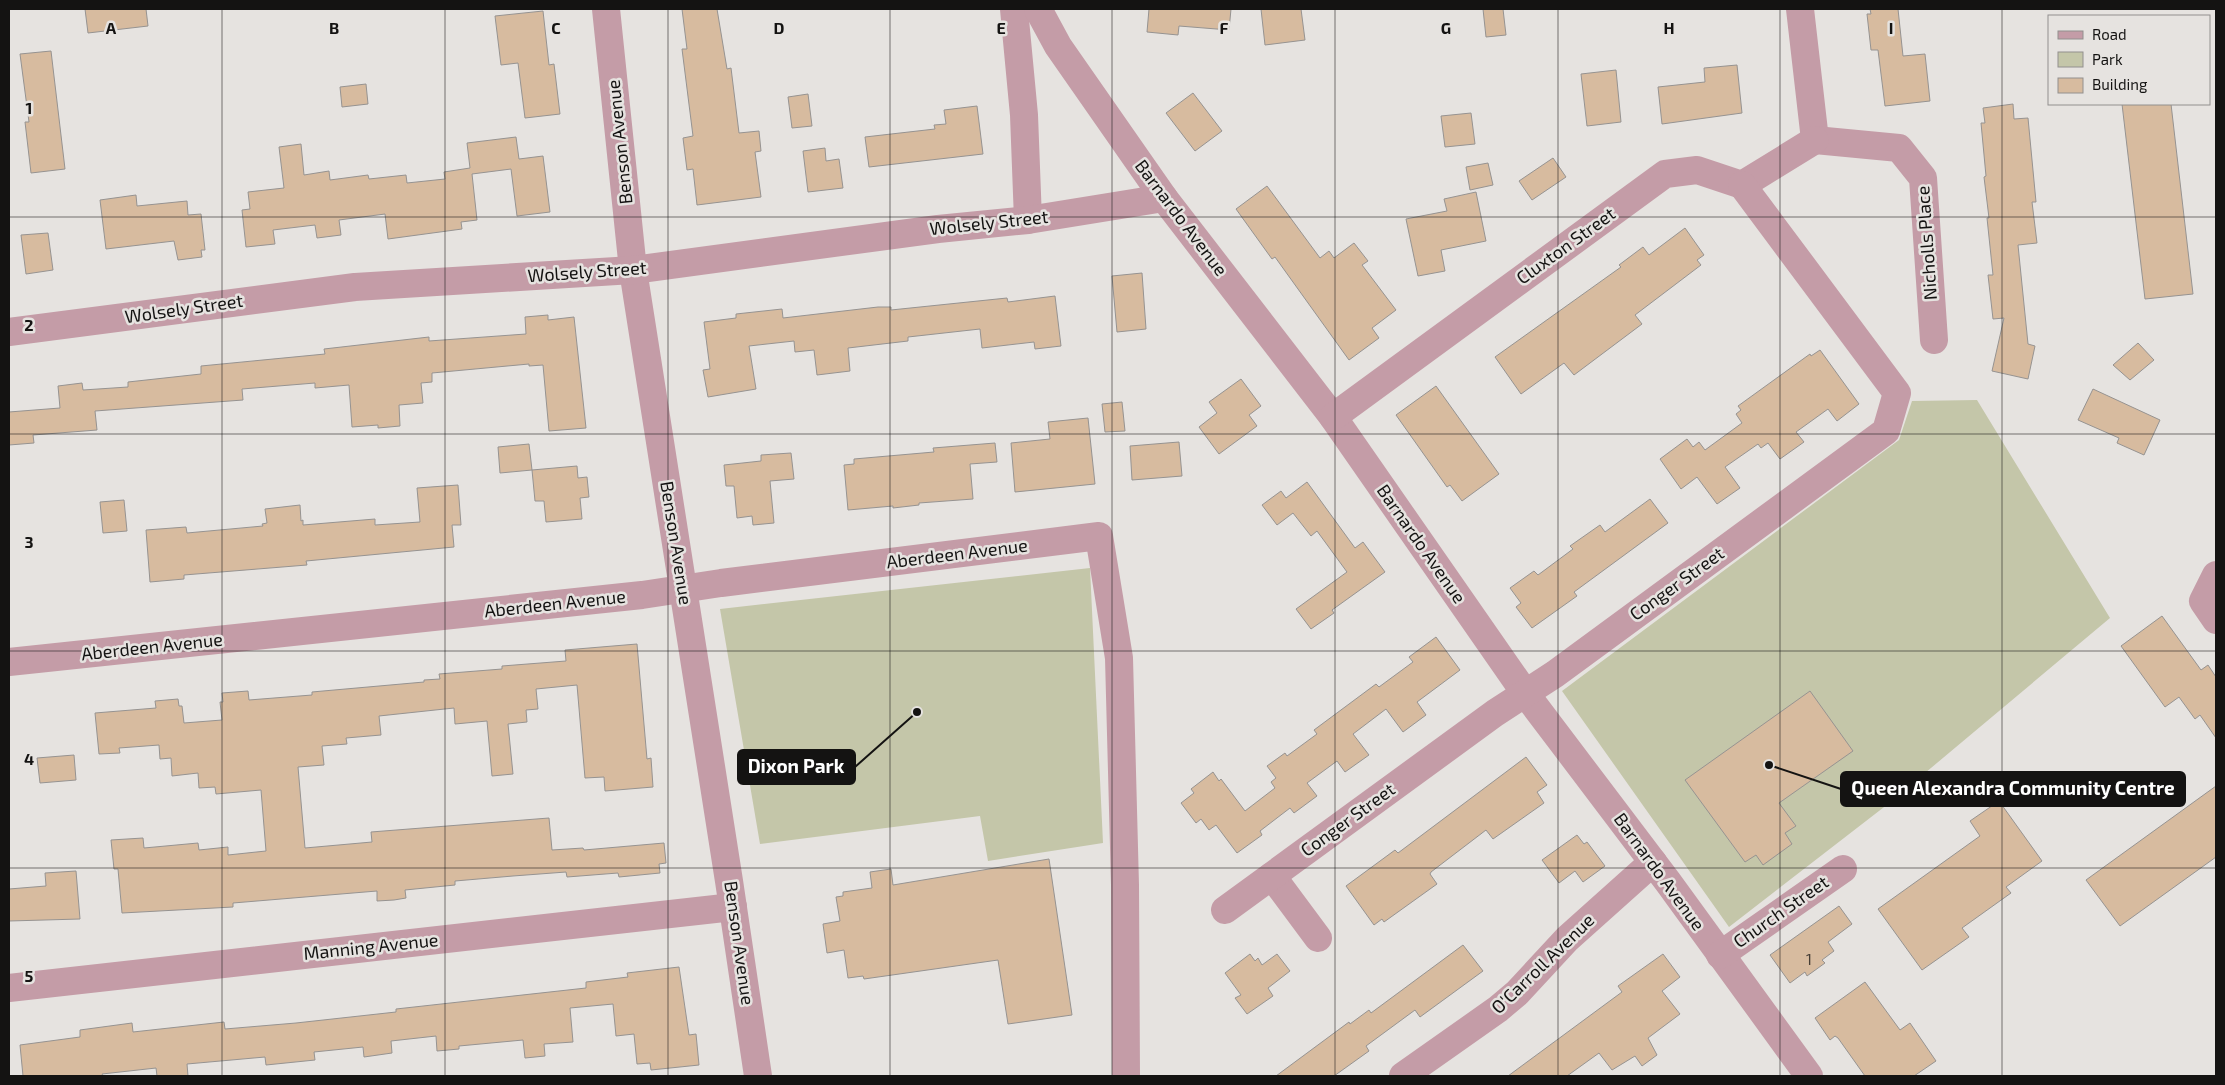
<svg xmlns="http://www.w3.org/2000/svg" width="2225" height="1085" font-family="'Exo 2',sans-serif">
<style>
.green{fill:#c4c6a9}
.building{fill:#d7bb9f;stroke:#969391}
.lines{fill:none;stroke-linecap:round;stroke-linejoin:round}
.minor{stroke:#c49ca7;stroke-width:28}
.grid{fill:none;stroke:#141312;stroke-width:1;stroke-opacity:0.55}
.labels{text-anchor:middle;stroke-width:5;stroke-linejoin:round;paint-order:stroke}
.number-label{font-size:15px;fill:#453d35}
.street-label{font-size:18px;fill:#141312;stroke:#e6e3e0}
.grid-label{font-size:16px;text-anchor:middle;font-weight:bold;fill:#141312;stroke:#e6e3e0;stroke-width:5;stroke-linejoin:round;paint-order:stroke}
.leader{fill:none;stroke:#141312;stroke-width:2}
.callout-dot{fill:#141312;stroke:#e6e3e0;stroke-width:2}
.callout{fill:#141312;stroke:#141312;stroke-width:2}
.callout-label{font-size:19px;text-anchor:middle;font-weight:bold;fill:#fff}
</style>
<rect width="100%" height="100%" fill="#e6e3e0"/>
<g class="green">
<polygon points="1977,400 2110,618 1888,804 1729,927 1562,691 1899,440 1912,401"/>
<polygon points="1090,568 1103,843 988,861 980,816 760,844 720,609"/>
</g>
<g class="building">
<polygon points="85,9 146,9 148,26 88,33"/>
<polygon points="682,9 717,9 727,69 731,68 739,133 759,131 761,151 755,152 761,197 697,205 693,169 687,170 683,138 693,136 682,49 687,49"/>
<polygon points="1149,9 1231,9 1229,30 1179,26 1178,35 1147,32"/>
<polygon points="1261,9 1301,9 1305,40 1265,45"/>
<polygon points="1483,9 1503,9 1506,35 1486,37"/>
<polygon points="1870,9 1898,9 1903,56 1925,54 1930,101 1885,106 1878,50 1871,50 1867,14 1871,14"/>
<polygon points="543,11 549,65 554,64 560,114 525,118 518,63 501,65 495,16"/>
<polygon points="51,51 65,169 31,173 25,122 29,122 20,54"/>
<polygon points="1737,65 1742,113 1662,124 1658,87 1705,82 1704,68"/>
<polygon points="1616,70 1621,122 1587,126 1581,74"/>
<polygon points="366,84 368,104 342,107 340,87"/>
<polygon points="1193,93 1222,131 1195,151 1166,113"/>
<polygon points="808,94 812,126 792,128 788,97"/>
<polygon points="2013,104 2014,119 2028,118 2036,202 2032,202 2037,243 2018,245 2028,344 2035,346 2028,379 1992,371 2004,318 1993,319 1988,275 1993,275 1987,218 1989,218 1984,177 1986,176 1981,123 1985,123 1983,108"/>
<polygon points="2122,104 2171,104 2193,294 2145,299"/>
<polygon points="977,106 983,154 869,167 865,137 935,129 934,125 946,124 944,110"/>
<polygon points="1471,113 1475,144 1445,147 1441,116"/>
<polygon points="516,137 519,159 543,156 550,212 517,216 511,169 472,174 477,220 461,222 462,229 388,239 385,214 339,220 341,235 317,238 315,225 273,230 275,244 246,247 242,210 250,209 248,192 284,188 279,147 301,144 304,175 329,171 330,180 368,175 369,179 406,175 407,183 445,179 444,172 470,168 467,143"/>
<polygon points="825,148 826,161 839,159 843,188 808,192 803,151"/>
<polygon points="1553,158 1566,177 1532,200 1519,181"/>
<polygon points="1488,163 1493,185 1470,190 1466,167"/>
<polygon points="1267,186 1320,258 1329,251 1334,258 1354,243 1368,261 1362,265 1396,310 1372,328 1379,338 1349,360 1275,257 1272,259 1236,209"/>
<polygon points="1476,192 1486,241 1441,250 1445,271 1418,276 1406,219 1447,211 1444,199"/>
<polygon points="136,195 137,206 187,201 188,215 201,214 205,250 201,250 202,257 178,260 174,241 106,249 100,200"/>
<polygon points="1685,228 1704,255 1697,260 1701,265 1635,315 1642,324 1574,375 1564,363 1521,394 1495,357 1621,267 1619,265 1643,247 1649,255"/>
<polygon points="48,233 53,270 26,274 21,235"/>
<polygon points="1142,273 1146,329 1117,332 1112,276"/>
<polygon points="1055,296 1061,346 1035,349 1034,342 982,348 980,329 908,337 908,341 848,348 850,371 817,375 814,350 795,352 794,341 749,346 756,389 708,397 703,370 710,369 704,322 736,318 736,314 782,309 783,318 878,307 891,307 891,310 1007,298 1008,302"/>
<polygon points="548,315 548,320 574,317 586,428 549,431 543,365 529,366 529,364 432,373 432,382 421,383 423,403 399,405 400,426 378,428 378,425 352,427 349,385 315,388 315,383 242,389 243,400 95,411 97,430 33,435 34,443 9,445 9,412 60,408 58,386 82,383 83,390 128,387 128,382 201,374 201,366 325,354 324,349 429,337 429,341 526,334 525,317"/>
<polygon points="2138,343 2154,360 2130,380 2113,365"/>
<polygon points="1820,350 1859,404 1837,421 1828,409 1796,432 1804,442 1780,459 1768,443 1761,448 1758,444 1725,467 1740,488 1717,504 1697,477 1681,489 1660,459 1687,439 1693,447 1699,442 1705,450 1742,423 1736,414 1741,410 1738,406 1810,354 1811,356"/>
<polygon points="1241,379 1261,406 1249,415 1257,426 1219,454 1199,427 1217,413 1209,402"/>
<polygon points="1436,386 1499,474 1462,501 1450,485 1447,487 1396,415"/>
<polygon points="2093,389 2160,420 2144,455 2117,443 2119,438 2078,420"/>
<polygon points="1122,402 1125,431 1105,432 1102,404"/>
<polygon points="1088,418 1095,484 1015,492 1011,443 1050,439 1048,422"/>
<polygon points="1179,442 1182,476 1132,480 1130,446"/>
<polygon points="995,443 997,462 970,464 973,499 919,503 919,505 893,508 893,506 848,510 844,465 854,464 854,459 934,452 933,448"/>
<polygon points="529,444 532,470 500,473 498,447"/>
<polygon points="791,453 794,479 770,481 774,523 753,525 752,516 737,518 734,486 726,486 724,465 761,461 761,455"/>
<polygon points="577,466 578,478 587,477 589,497 580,498 582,519 546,522 544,501 535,501 532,470"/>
<polygon points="1307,482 1355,548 1363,542 1385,572 1332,610 1334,613 1311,629 1296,609 1347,572 1317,531 1311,536 1293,513 1277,525 1262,505 1281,491 1286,498"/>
<polygon points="458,485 461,525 452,525 454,547 306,561 307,565 184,575 184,579 150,582 146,530 186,527 187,533 263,526 262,524 267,523 265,509 300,505 301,521 303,520 303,525 375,519 375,525 420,522 417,488"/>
<polygon points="1650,499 1668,523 1574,592 1577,596 1532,628 1516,607 1521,603 1510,588 1534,571 1538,575 1573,549 1570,546 1600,525 1605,532"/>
<polygon points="124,500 127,531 103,533 100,502"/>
<polygon points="2162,616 2201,670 2208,665 2216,677 2216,738 2200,715 2195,719 2179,697 2165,707 2121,646"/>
<polygon points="1436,637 1460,670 1417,702 1426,715 1403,732 1386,709 1353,734 1369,755 1345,772 1337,761 1307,783 1317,796 1294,813 1290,808 1260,831 1262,835 1237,853 1216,825 1209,830 1201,819 1196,823 1181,803 1194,793 1191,789 1213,772 1219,781 1221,779 1245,811 1275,788 1271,782 1276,778 1267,766 1285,753 1287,756 1317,734 1314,730 1376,684 1379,687 1413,662 1409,657"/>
<polygon points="637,644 647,759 651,758 653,787 605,791 604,777 585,778 577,685 536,689 538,709 526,710 527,722 508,724 513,774 492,776 487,721 455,724 454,708 379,716 381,735 346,738 347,744 322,746 324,765 298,767 305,848 372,842 371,832 549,818 552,850 583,848 584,850 664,843 666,863 659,864 660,873 619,877 618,873 567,877 566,872 513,876 455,881 455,885 405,890 406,898 394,900 377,901 377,891 233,903 233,907 122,913 118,869 114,869 111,840 143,838 144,848 198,843 199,850 228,847 228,855 266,851 261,790 216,794 215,787 199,788 198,773 172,776 171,758 160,759 159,745 119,748 120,753 99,754 95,713 156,708 155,701 178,699 179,706 182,706 184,723 222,720 220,702 223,702 222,693 248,691 249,700 312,695 312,692 323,691 424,682 424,680 440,679 439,674 502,669 502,666 566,661 565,650"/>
<polygon points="1810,691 1853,751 1779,803 1796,826 1785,833 1792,844 1763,865 1756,855 1745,862 1685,780"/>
<polygon points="74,755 76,780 40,783 37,758"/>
<polygon points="1526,757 1547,785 1537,792 1544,803 1493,839 1486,830 1431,872 1430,874 1437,884 1384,922 1382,919 1374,925 1346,886 1395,850 1398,853"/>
<polygon points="2216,786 2216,857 2120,926 2086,880"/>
<polygon points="1999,801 2042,861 2006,887 2011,893 1962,928 1969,937 1922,970 1878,909 1980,836 1970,821"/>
<polygon points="1577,835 1584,844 1587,842 1605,866 1583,882 1575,871 1559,883 1542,860"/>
<polygon points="1049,859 1072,1015 1008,1024 998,960 864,979 863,976 848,978 844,950 827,953 823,924 840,921 836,897 843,896 843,892 872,888 870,872 891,869 893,885"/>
<polygon points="76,871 80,919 9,921 9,889 46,886 45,873"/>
<polygon points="1839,906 1852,924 1828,942 1834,951 1822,960 1825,963 1807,976 1805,972 1790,983 1770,955"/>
<polygon points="1463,945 1483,971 1420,1017 1415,1010 1366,1046 1369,1051 1334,1076 1276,1076 1349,1022 1350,1024 1369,1010 1371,1013"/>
<polygon points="1250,954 1255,961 1258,958 1262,965 1277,954 1290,971 1268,988 1273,996 1247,1014 1235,998 1241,995 1225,973"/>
<polygon points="1663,954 1680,977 1662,991 1680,1014 1648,1038 1657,1055 1642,1066 1635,1056 1612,1070 1599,1053 1567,1076 1508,1076 1622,992 1618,986"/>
<polygon points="679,967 689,1035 696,1034 699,1065 651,1070 650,1063 637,1064 634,1034 616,1036 613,1004 570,1008 573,1042 544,1044 545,1056 525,1058 523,1040 459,1046 459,1049 437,1051 436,1036 391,1041 392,1053 364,1057 363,1047 314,1052 315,1060 266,1065 265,1057 187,1064 188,1076 157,1076 156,1068 102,1074 103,1076 23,1076 20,1045 80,1037 80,1030 132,1023 133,1032 224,1022 225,1029 296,1023 396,1012 396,1009 586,988 586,982 628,977 627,973"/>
<polygon points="1865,982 1900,1030 1910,1023 1936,1061 1914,1076 1865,1076 1838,1038 1835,1036 1830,1040 1815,1018"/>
</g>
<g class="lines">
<g class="minor">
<polyline points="606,9 633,270 729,881 758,1076"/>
<polyline points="1014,9 1024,115 1028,220"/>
<polyline points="1038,9 1058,46 1164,198 1333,417 1525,693 1668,882 1809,1076"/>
<polyline points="1800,9 1815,140"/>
<polyline points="1815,140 1899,148 1923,178 1934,340"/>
<polyline points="1742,185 1815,140"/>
<polyline points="9,332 355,287 633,270 938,229 1028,220 1164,198"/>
<polyline points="1333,417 1665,174 1697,170 1742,185"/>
<polyline points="2216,575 2203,601 2216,620"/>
<polyline points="9,662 642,595 721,583 1099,536 1119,658 1125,885 1126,1076"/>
<polyline points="1272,876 1318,938"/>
<polyline points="1225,910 1495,713 1555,674 1886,431 1897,393 1742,185"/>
<polyline points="1720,955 1843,869"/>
<polyline points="9,988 733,907"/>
<polyline points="1403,1076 1498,1009 1517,993 1567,939 1653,862"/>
</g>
</g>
<path class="grid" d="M222,9V1076M445,9V1076M668,9V1076M890,9V1076M1112,9V1076M1335,9V1076M1558,9V1076M1780,9V1076M2002,9V1076M9,217H2216M9,434H2216M9,651H2216M9,868H2216"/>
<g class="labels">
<g class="number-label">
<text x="1809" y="965">1</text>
</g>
<g class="street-label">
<text transform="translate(620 142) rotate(-96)" y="6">Benson Avenue</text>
<text transform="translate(1181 218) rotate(53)" y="6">Barnardo Avenue</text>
<text transform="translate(989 223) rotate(-6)" y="6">Wolsely Street</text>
<text transform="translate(1927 243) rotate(-94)" y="6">Nicholls Place</text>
<text transform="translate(1566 246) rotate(-36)" y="6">Cluxton Street</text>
<text transform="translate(587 272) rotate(-4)" y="6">Wolsely Street</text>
<text transform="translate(184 309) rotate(-8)" y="6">Wolsely Street</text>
<text transform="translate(676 543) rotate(81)" y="6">Benson Avenue</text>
<text transform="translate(1421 544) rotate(55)" y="6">Barnardo Avenue</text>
<text transform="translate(957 554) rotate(-7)" y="6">Aberdeen Avenue</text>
<text transform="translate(1677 584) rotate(-36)" y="6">Conger Street</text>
<text transform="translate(555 604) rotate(-6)" y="6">Aberdeen Avenue</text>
<text transform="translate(152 647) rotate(-6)" y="6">Aberdeen Avenue</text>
<text transform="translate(1348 820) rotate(-36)" y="6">Conger Street</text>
<text transform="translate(1659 872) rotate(54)" y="6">Barnardo Avenue</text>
<text transform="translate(1781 912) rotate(-35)" y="6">Church Street</text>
<text transform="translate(739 943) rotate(82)" y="6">Benson Avenue</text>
<text transform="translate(371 947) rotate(-6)" y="6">Manning Avenue</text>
<text transform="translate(1543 964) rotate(-44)" y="6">O'Carroll Avenue</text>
</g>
</g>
<g class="grid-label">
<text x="111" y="34">A</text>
<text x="334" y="34">B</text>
<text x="556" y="34">C</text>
<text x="779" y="34">D</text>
<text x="1001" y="34">E</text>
<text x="1224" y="34">F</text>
<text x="1446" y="34">G</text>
<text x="1669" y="34">H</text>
<text x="1891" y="34">I</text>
<text x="29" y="114">1</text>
<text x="29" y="331">2</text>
<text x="29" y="548">3</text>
<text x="29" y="765">4</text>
<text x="29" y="982">5</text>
</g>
<path class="leader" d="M917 712L855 767M1769 765L1841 789"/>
<g class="callout-dot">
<circle cx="917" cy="712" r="5"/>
<circle cx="1769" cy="765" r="5"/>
</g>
<g class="callout">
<rect x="738" y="750" width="117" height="34" rx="5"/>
<rect x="1841" y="772" width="344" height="34" rx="5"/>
</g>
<g class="callout-label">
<text x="796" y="773">Dixon Park</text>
<text x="2013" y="795">Queen Alexandra Community Centre</text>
</g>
<rect width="2225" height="1085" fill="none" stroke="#141312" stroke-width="20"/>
<rect x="2048" y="15" width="162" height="90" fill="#e6e3e0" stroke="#92908e"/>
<rect x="2058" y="31" width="25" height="8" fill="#c49ca7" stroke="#92908e"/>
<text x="2092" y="40" font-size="15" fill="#141312">Road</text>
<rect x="2058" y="52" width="25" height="15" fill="#c4c6a9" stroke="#92908e"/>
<text x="2092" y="65" font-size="15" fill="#141312">Park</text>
<rect x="2058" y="78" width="25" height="15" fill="#d7bb9f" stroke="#92908e"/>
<text x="2092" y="90" font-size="15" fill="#141312">Building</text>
</svg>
